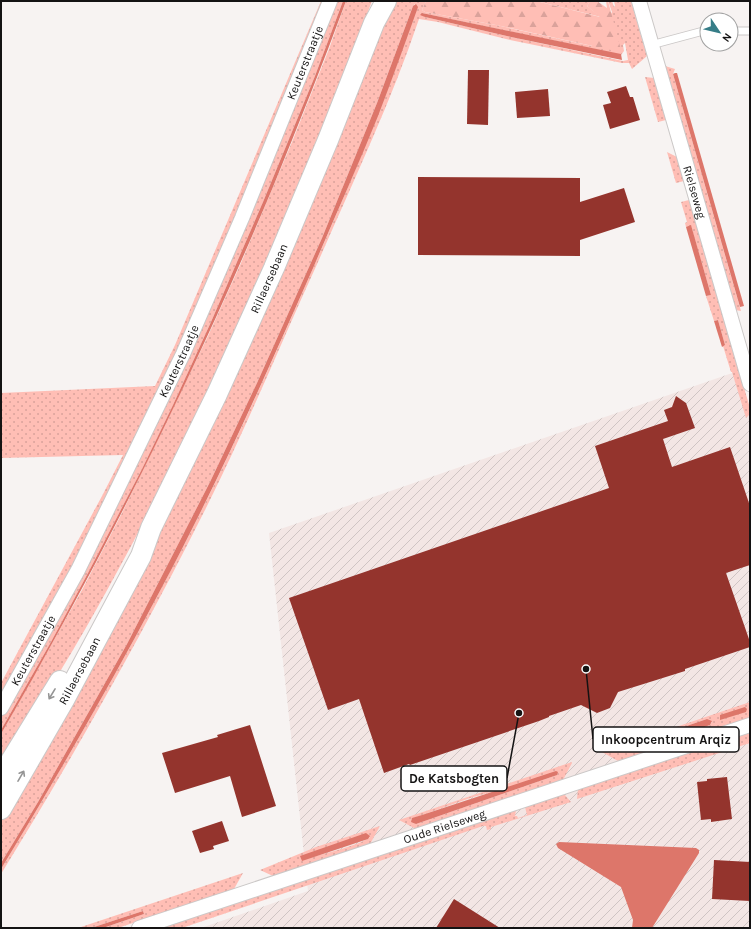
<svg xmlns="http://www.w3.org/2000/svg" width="751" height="929" font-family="Karla,sans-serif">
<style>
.industrial{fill:url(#industrial-furrows)}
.grass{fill:url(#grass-dots);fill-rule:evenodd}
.forest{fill:url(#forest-firs)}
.water{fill:#dd766a}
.building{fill:#94342d}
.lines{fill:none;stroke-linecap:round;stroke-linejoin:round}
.lane-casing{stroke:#cbc8c7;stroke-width:9}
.street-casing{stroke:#cbc8c7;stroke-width:16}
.secondary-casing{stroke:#cbc8c7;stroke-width:22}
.lane{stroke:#fff;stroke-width:7}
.street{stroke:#fff;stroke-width:14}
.secondary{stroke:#fff;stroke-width:20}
.oneway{stroke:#959595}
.labels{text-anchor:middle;stroke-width:4;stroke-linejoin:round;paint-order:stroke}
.street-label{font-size:12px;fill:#141313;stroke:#fff}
.leader{fill:none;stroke:#141313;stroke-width:1.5}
.callout-dot{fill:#141313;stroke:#fff;stroke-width:1.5}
.callout{fill:#fff;stroke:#141313;stroke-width:1.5}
.callout-label{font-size:13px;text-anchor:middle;font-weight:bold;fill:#141313}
</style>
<defs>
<pattern id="industrial-furrows" width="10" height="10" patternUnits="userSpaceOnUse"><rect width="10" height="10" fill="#f3e6e4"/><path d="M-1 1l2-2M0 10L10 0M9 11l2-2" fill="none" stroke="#cfc4c3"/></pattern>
<pattern id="grass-dots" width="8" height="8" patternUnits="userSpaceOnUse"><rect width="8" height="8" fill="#ffbeb5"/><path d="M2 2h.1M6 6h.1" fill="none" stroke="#daa29b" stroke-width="1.8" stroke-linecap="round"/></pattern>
<pattern id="forest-firs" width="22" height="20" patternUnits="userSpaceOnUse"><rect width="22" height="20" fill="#ffbeb5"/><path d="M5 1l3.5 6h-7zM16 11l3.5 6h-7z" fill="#daa29b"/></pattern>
</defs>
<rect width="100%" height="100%" fill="#f7f3f2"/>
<polygon class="industrial" points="738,371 750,415 750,928 201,928 308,891 269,533"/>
<g class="grass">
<polygon points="321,1 325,1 207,289 73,570 1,700 1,683 102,496 123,455 1,458 1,393 155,386 175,345"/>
<polygon points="335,1 343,1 315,76 263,202 211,322 173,405 142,469 88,573 51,642 1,730 1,718 78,578"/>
<path d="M346,1H372C343,79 311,155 279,231C228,350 174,469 111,583C77,646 39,706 1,767V734L82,590L122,513L208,336L241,263L292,142L329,49Z"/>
<path d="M392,1H426L422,10L425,12L496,25L592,46L612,12L608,1H612L614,7L615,6L614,1H631L647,56L632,69L629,63H622L510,40L438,22L419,19C391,102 353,182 318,262C281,343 247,426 207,506C144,632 75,754 1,874V869C57,777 111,684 161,589C217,484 266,376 314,266C351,181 388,95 417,7L415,4L413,6L377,103L322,238L257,383L210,482L127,644L38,802L1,863V819L172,508L233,380ZM422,13L618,54L621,55L624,51L623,45L625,43L628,60L623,61L511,37L425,17Z"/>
<polygon points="536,1 590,1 587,6 601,17"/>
<polygon points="665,66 675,69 673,74 741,311 735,310"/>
<polygon points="645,77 654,78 666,120 658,122"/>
<polygon points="667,152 677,157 684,181 676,183"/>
<polygon points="689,200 750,408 750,414 746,418 732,372 731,372 723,346 725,345 718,320 714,321 706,296 711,295 691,226 686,227 685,223 687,222 681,202"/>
<path d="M750,702V714L748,718L618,761L602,752ZM707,719L712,722L710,725L631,752L629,745H631Z"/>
<polygon points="748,733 750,736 750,743 577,799 578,789"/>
<path d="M572,763L563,780L416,829L399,820L572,762ZM557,775L416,824L411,819L473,797Z"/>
<polygon points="564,794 571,802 491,827 491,829 487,830 486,826 483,826 182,928 162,928 516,810 515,816 517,816 518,818 527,815 525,807"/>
<path d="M380,826L370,844L273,876L260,870L316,847ZM370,837C362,845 315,856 302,860Z"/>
<polygon points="243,873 234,889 118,928 103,928 144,914 143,911 91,928 78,928"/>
</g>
<polygon class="forest" points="426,1 536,1 600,17 587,6 590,1 597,1 607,8 606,1 608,1 621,50 620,52 496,25 425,12 422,10"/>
<g class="water">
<path d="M343,1H346C323,64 298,125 273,187C194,375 103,558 1,734V730L51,642L88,573L142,469L173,405L211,322L263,202L315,76Z"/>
<path d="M416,4L418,7C405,43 392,80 378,116C358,166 335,216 314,266C266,375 217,484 161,589C111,684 57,777 1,869V863L38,802L127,644L210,482L257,383L322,238L377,103L413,6Z"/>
<polygon points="422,13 621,54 622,60 511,37 425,17 420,15"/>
<polygon points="675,73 677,73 744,306 740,307 673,74"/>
<polygon points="691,225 711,295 706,296 686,227"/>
<polygon points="718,320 725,345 722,347 714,321"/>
<polygon points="745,707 747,709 746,712 720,720 720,715"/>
<polygon points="707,719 712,721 710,725 633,752 628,750 628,747 631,745"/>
<polygon points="556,771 558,772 557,775 416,824 411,822 412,818 422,815"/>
<polygon points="366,833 370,836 368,839 302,861 300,856"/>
<polygon points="559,842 696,848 699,850 699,853 652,928 632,928 633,920 621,887 558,848 556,844"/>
<polygon points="143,911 144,914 103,928 91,928"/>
</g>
<g class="building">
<polygon points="468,70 489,70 488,125 467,124"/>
<polygon points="626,86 630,97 633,97 640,120 610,129 603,105 611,103 607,92"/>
<polygon points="548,89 550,116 517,118 515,92"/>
<polygon points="418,177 580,178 580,202 624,188 635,222 580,240 580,256 418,255"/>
<polygon points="676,396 686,403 695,428 663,439 672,467 730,447 750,506 750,565 726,573 750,642 750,647 685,669 685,671 618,692 610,708 597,713 581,705 549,716 549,717 539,721 410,765 409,764 384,773 359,699 328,710 289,598 609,488 595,446 668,421 664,410 672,407"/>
<polygon points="250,725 276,806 242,817 230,776 175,793 162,753 218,737 217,735"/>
<polygon points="727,777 732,819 711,822 711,819 701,820 697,782 707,781 707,779"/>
<polygon points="222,821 229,841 213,846 214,849 200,853 192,831"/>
<polygon points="714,860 750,862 750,901 712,899"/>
<polygon points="454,899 500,928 436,928"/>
</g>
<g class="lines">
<defs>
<g id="lane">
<polyline points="731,31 750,31"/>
<polyline points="651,45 707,30"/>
</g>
<g id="street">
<path id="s1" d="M639,1L750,384"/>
<path id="s2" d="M1,708L78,570L183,354L242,218L330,1"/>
<path id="s3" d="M139,928L750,725"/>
</g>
<g id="secondary">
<polyline points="1,777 60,681"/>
<path id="s4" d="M1,809L64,700L141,556L151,528L217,394L274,268L328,140L374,23L386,1"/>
</g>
</defs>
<use href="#lane" class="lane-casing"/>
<use href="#street" class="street-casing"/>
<use href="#secondary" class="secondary-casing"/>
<use href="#lane" class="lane"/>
<use href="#street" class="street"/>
<use href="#secondary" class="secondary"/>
</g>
<defs><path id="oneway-shaft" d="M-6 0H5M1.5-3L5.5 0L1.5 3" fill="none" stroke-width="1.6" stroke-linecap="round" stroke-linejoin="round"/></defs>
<g class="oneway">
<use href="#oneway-shaft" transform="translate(52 694) rotate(121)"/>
<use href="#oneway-shaft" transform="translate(21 776) rotate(-60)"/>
</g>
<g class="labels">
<g class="street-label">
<text dy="4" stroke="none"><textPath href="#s2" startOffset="714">Keuterstraatje</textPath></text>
<text dy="4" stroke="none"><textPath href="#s1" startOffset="199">Rielseweg</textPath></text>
<text dy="4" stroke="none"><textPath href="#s4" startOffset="595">Rillaersebaan</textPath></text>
<text dy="4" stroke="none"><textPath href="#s2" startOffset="390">Keuterstraatje</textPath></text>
<text dy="4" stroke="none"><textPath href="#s2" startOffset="66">Keuterstraatje</textPath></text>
<text dy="4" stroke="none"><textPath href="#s4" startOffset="159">Rillaersebaan</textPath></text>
<text dy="4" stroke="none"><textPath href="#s3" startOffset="322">Oude Rielseweg</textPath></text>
</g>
</g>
<path class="leader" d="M586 669L593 739M519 713L507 778"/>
<g class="callout-dot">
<circle cx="586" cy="669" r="4"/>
<circle cx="519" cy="713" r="4"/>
</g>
<g class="callout">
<rect x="593" y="727" width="146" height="25" rx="4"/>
<rect x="401" y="766" width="106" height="25" rx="4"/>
</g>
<g class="callout-label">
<text x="666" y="744">Inkoopcentrum Arqiz</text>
<text x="454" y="783">De Katsbogten</text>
</g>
<rect width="751" height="929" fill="none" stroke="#141313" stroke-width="4"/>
<g transform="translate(719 32) rotate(125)"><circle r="19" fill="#ffffff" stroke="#a1a1a1"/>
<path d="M0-3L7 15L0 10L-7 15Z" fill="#367d87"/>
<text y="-6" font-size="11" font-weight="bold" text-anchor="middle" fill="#141313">N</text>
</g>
</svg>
